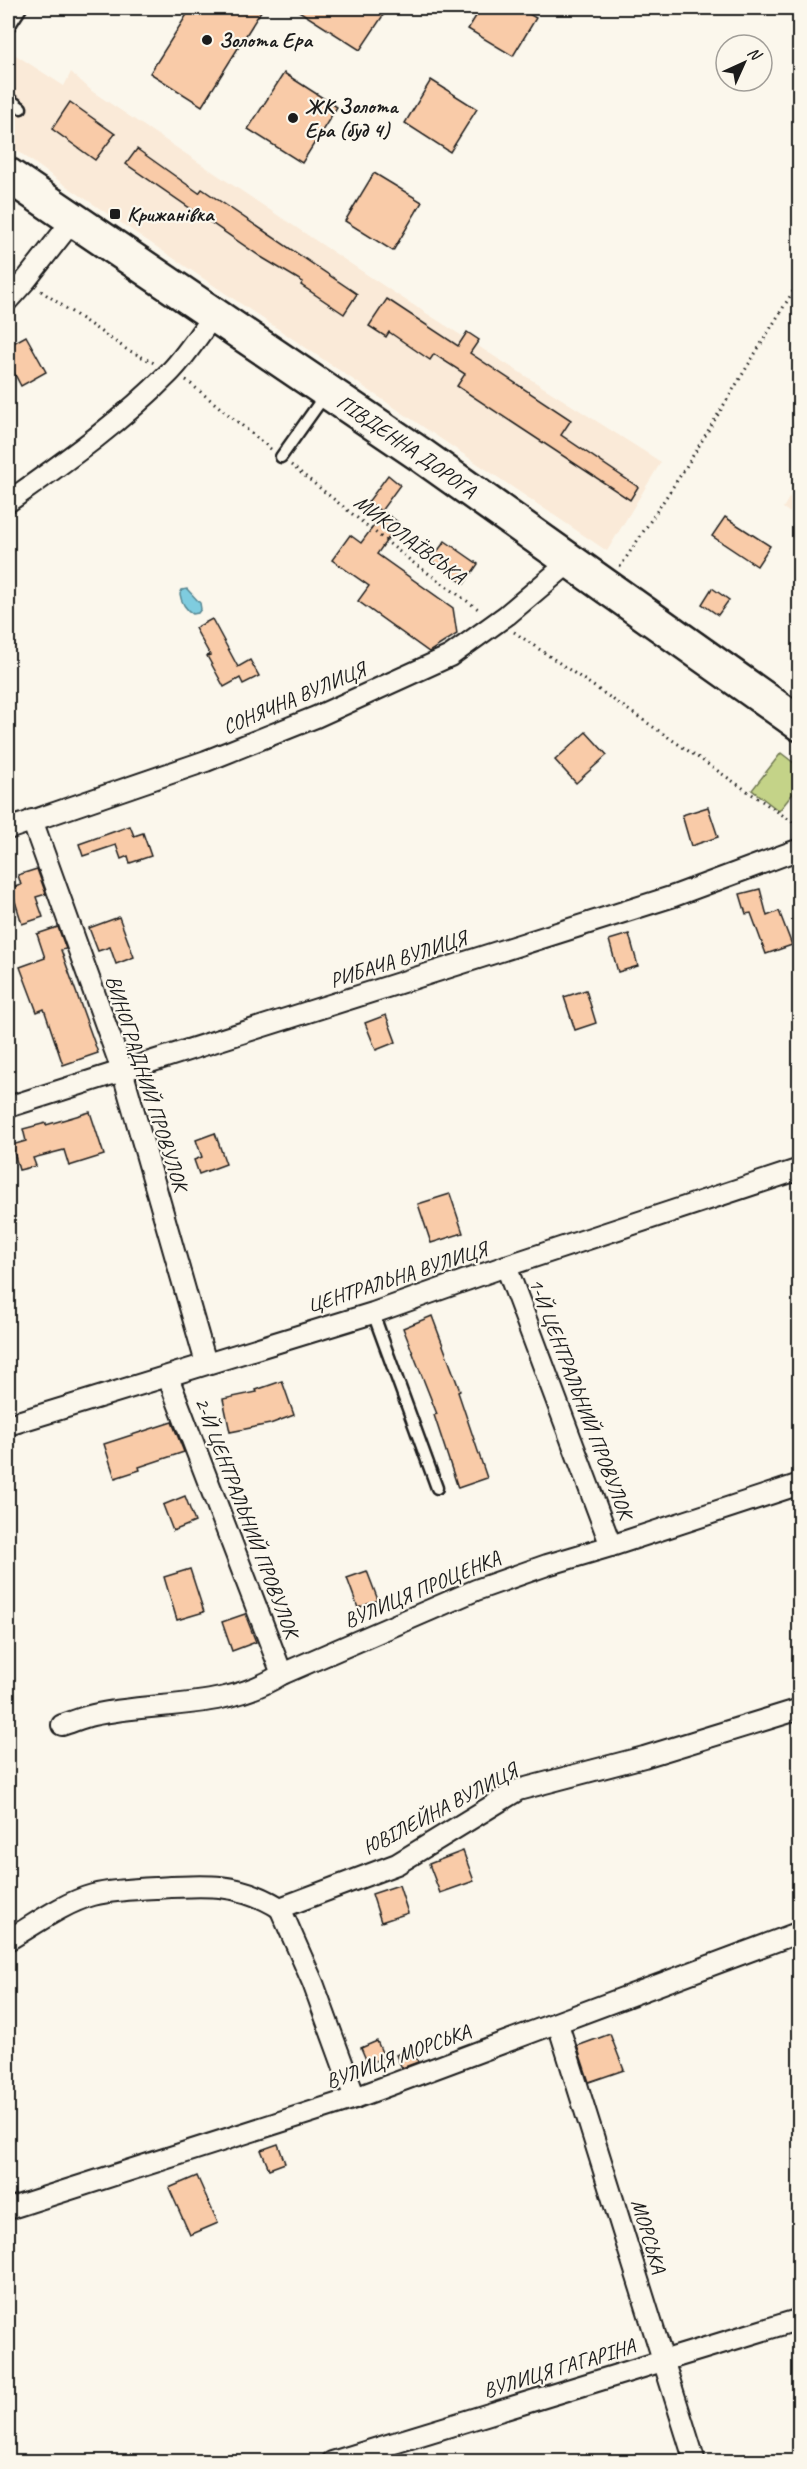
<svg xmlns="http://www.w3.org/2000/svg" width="807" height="2469" font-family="Caveat,sans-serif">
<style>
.built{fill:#faead8}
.green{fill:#c4d388;stroke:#707852;stroke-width:1.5}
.water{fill:#7fccdf;stroke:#578691;stroke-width:1.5}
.building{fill:#f9cba8;stroke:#1c1c1c;stroke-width:1.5}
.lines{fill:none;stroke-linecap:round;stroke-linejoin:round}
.service-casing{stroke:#1c1c1c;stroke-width:15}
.minor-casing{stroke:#1c1c1c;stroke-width:24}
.trunk-casing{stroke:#1c1c1c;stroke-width:38}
.path{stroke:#1c1c1c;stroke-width:3;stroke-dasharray:1.5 4.5;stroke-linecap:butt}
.service{stroke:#fbf7ec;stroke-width:10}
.minor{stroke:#fbf7ec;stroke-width:20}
.trunk{stroke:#fbf7ec;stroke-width:33}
.poi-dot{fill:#1c1c1c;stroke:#fbf7ec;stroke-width:2}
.labels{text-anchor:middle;stroke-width:4.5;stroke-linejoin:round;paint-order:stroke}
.poi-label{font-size:21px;font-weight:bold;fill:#1c1c1c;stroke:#fbf7ec;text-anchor:start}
.street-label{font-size:21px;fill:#1c1c1c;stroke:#fbf7ec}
</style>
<rect width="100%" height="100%" fill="#fbf7ec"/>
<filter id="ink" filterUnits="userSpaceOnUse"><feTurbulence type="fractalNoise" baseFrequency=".0167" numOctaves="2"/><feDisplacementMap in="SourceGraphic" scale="12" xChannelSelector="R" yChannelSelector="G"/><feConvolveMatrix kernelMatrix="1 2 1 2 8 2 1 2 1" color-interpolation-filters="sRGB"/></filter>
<g filter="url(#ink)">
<g class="built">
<polygon points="8,50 64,86 71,72 93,92 396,294 661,462 607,551 62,183 8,144"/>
<polygon points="799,481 799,519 783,508"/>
</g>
<polygon class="green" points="781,753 799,767 800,793 795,791 779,811 752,790"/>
<path class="water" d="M187,589L200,603L201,609L198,613L193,614C186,610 181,602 180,594L182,590Z"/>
<g class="building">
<polygon points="191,8 263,8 202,106 150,73"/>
<polygon points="294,8 388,8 360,50"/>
<polygon points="481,8 519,8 536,18 513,56 468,29"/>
<polygon points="284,73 337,107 302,163 248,129"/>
<polygon points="431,80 477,109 450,152 405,123"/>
<polygon points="70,102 115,134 95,160 52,129"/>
<polygon points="137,149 199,193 202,189 357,294 344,314 301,285 303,282 261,257 126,164"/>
<polygon points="374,173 422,202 393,251 345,221"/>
<polygon points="387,299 458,346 467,332 479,340 470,353 571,420 561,435 638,487 630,500 457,386 465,374 434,354 430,360 389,332 386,337 369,326"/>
<polygon points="26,336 46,372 21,386 8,361 8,346"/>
<polygon points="388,475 400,485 381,511 368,502"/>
<polygon points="384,512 399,523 377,554 453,608 457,634 429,652 358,601 369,586 332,560 350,535 361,543"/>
<polygon points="725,517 770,546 757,566 712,536"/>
<polygon points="445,541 478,564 464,584 431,560"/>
<polygon points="712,588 729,600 718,615 702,604"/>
<polygon points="212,619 238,667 250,660 259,676 243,684 240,678 224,687 207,656 210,655 195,628"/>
<polygon points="586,732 607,755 576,783 555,760"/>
<polygon points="708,807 718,837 691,846 682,815"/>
<polygon points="130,826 134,836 143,833 151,856 130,863 128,856 121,859 116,845 83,856 79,844"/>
<polygon points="37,869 46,894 36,897 43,917 22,924 11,888 21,885 18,875"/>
<polygon points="760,889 767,916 779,911 792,945 766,954 751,913 746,914 740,894"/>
<polygon points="119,917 134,957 116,964 110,947 98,951 89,928"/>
<polygon points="58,927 66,949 61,950 98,1053 63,1065 44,1009 37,1012 20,967 45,958 37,934"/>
<polygon points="629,934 638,966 618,972 609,940"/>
<polygon points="586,990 596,1023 575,1030 564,997"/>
<polygon points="386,1015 396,1042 376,1050 365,1023"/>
<polygon points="90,1112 104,1155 69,1166 64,1150 33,1158 36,1166 19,1170 12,1145 26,1141 23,1129 46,1123 46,1125"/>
<polygon points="215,1133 226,1164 199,1174 194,1160 202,1157 196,1140"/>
<polygon points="450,1194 463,1233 431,1243 418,1204"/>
<polygon points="432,1316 460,1391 458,1392 487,1478 458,1488 434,1415 437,1414 403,1328"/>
<polygon points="282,1381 294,1415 270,1424 230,1432 223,1399 257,1392 256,1390"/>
<polygon points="172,1422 184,1452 139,1467 140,1470 115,1478 104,1444"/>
<polygon points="185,1496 195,1522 173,1531 163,1505"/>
<polygon points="190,1569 204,1612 177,1620 164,1577"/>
<polygon points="367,1571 378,1600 358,1608 347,1578"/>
<polygon points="245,1614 256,1642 232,1651 222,1622"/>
<polygon points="463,1851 474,1881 440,1893 429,1864"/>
<polygon points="399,1885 408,1913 381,1922 372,1894"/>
<polygon points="610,2034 624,2070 589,2082 577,2046"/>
<polygon points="377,2041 384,2057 368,2064 361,2048"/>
<polygon points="413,2048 418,2062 402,2068 396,2055"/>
<polygon points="278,2144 285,2163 269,2169 261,2150"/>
<polygon points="197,2176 218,2223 190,2235 169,2188"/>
</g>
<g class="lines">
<defs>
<g id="service">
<polyline points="8,28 21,8"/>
<polyline points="8,98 21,108"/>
<polyline points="281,457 325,395"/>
<polyline points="373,1313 437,1488"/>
</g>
<g id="minor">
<polyline points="8,300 26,280 73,220"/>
<path d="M8,502C64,462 120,423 169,373C186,356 199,334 214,315"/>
<polyline points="32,820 122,1070 206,1363"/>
<polyline points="8,829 206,761 316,717 450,656 507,615 572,560"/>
<polyline points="8,1107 674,896 800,849"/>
<polyline points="506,1266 611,1546"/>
<polyline points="168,1377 282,1674"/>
<polyline points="8,1425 373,1313 506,1266 800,1169"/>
<path d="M62,1725C72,1722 83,1717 93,1715C157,1701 224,1711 282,1674L476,1590L547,1565L611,1546L800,1484"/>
<polyline points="280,1908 313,1983 355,2098"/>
<path d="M8,1940C34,1925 63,1903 93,1895C113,1890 136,1889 157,1888C203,1885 239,1882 280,1908L397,1864L518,1790L644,1757L800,1709"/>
<polyline points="558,2024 695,2462"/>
<polyline points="8,2209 355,2098 800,1932"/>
<polyline points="332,2462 800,2319"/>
</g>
<g id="trunk">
<path id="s1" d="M8,175L421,455L800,724"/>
</g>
</defs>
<use href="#service" class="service-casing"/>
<use href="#minor" class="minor-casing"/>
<use href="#trunk" class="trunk-casing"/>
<g class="path">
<polyline points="41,291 126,349 154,363"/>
<polyline points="186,380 272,450"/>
<polyline points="291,465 411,561 481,611"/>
<polyline points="620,567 686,467 800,280"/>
<polyline points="514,632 800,827"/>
</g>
<use href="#service" class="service"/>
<use href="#minor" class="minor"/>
<use href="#trunk" class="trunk"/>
</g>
</g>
<g class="poi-dot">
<circle cx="207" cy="40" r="6"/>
<circle cx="293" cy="118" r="6"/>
<rect x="109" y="208" width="12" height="12" rx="3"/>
</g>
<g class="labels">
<g class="poi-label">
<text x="219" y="47">Золота Ера</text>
<text x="305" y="113">ЖК Золота<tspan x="305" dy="24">Ера (буд 4)</tspan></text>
<text x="127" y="221">Крижанiвка</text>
</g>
<g class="street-label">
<text dy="7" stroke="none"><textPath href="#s1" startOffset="482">ПІВДЕННА ДОРОГА</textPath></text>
<text transform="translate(410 539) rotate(37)" y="7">МИКОЛАЇВСЬКА</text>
<text transform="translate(294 698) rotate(-23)" y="7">СОНЯЧНА ВУЛИЦЯ</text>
<text transform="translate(398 959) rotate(-18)" y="7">РИБАЧА ВУЛИЦЯ</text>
<text transform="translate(147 1083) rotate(72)" y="7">ВИНОГРАДНИЙ ПРОВУЛОК</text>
<text transform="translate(397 1277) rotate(-18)" y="7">ЦЕНТРАЛЬНА ВУЛИЦЯ</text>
<text transform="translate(581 1398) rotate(69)" y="7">1-Й ЦЕНТРАЛЬНИЙ ПРОВУЛОК</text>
<text transform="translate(247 1517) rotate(69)" y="7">2-Й ЦЕНТРАЛЬНИЙ ПРОВУЛОК</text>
<text transform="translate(422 1589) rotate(-23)" y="7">ВУЛИЦЯ ПРОЦЕНКА</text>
<text transform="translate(440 1809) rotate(-28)" y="7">ЮВІЛЕЙНА ВУЛИЦЯ</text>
<text transform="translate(398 2056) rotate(-20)" y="7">ВУЛИЦЯ МОРСЬКА</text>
<text transform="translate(649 2236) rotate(73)" y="7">МОРСЬКА</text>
<text transform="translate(559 2368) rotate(-17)" y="7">ВУЛИЦЯ ГАГАРІНА</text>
</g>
</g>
<rect width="807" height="2469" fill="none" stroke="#fbf7ec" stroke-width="30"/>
<rect x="15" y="15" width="777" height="2439" fill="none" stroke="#1c1c1c" stroke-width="2" filter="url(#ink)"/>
<g transform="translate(744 63) rotate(45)"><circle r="28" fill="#fbf7ec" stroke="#a29f99" stroke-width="1.5"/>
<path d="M0-4.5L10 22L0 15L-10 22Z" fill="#1c1c1c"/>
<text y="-9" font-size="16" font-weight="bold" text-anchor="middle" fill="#1c1c1c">N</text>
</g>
</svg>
